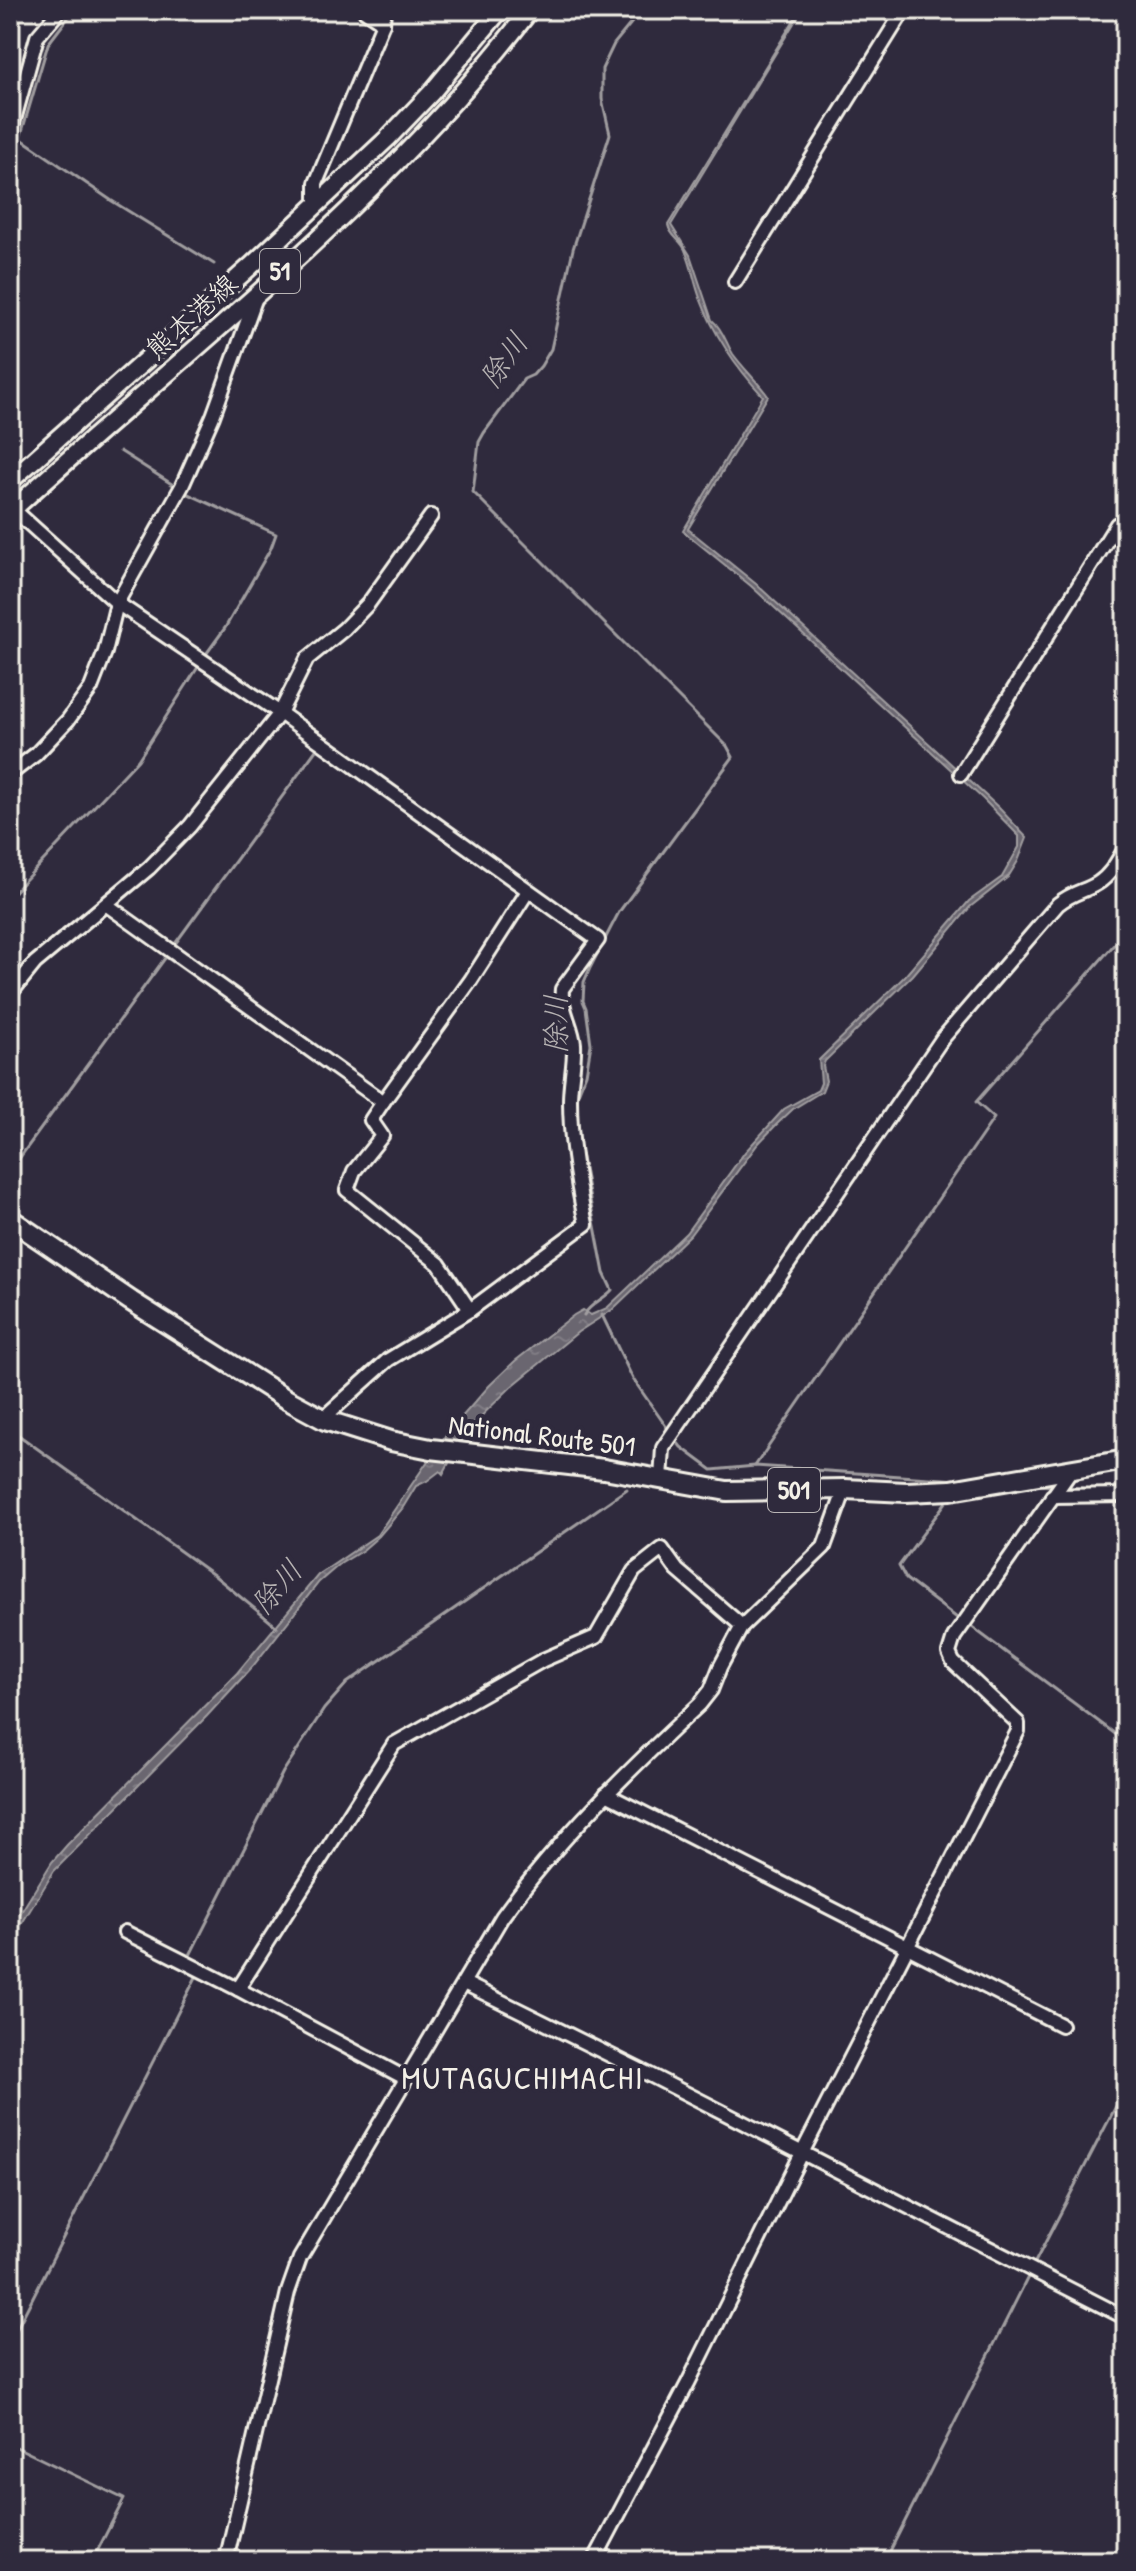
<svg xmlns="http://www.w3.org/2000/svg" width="1136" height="2571" font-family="'Patrick Hand','Klee One',sans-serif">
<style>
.water{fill:url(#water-ripples);stroke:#a19ea0;stroke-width:2}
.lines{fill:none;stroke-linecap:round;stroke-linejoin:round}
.stream{stroke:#a19ea0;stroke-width:3}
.minor-casing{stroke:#f4f1e8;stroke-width:18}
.major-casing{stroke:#f4f1e8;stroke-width:22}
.highway-casing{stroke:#f4f1e8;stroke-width:24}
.minor{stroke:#2f2a3d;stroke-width:12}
.major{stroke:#2f2a3d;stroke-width:16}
.highway{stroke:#2f2a3d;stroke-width:18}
.labels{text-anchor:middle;stroke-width:8;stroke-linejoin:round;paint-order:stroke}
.shield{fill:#2f2a3d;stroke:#b9b5b5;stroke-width:2}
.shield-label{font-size:26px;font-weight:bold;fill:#f4f1e8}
.street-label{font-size:28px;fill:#f4f1e8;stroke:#2f2a3d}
.water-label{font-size:30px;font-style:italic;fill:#b6b2b2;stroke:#2f2a3d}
.quarter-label{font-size:32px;letter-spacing:2px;fill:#f4f1e8;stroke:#2f2a3d}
</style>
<defs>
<pattern id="water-ripples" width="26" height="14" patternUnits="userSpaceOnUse" patternTransform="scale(2)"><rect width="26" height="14" fill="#6a6670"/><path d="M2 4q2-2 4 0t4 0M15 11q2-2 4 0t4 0" fill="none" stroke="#807c84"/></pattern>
</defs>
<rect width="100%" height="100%" fill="#2f2a3d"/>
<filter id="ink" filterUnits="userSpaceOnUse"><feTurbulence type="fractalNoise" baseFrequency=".0125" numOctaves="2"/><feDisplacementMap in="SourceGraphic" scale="16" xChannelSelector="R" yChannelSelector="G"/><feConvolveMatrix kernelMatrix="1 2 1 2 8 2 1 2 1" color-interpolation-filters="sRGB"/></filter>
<g filter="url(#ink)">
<path class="water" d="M800,10H802L671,225L690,255L712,320C723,329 726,343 733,354C744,369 757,381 768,396L688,529L756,584L999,808L1027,838L1018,861L1008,877L970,907L913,975L825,1061L823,1066L826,1081L822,1091L793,1109L776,1125L757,1145L690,1235L612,1310L578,1332L511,1387L467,1430L443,1474L440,1471L427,1481L416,1486L402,1509L379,1536L363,1550L340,1564L319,1582L253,1666L207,1716L54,1871L10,1943V1930L52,1862L67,1845L237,1673L318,1575L377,1535L445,1436L489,1386L515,1361L574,1315L583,1310L591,1315L607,1308L686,1233L745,1152L784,1109L818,1090L821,1083L819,1060L904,977L969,901L1002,877L1019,847V836L983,799L751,586L683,531L763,396C736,367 714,335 700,298C694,282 692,266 685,250C681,240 670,236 668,225Z"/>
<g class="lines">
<g class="stream">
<polyline points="74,10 48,44 20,138 112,201 214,264"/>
<polyline points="120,451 178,488"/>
<polyline points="184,492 276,534 271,548 225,628 204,657"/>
<polyline points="10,896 138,760 200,664"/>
<polyline points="172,948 316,750"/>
<polyline points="166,957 336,1076"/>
<polyline points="575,1101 586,1074 591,1044 586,1008 583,1001 584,982 590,968 619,912 733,757 727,746 473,492 479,442 484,433 524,379 533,375 541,366 551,349 573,249 610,134 602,99 602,69 614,44 632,22 634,10"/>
<path d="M577,1132L604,1273L612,1290C604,1299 590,1304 584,1315"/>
<polyline points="10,1171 168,954"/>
<polyline points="602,1315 633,1379 670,1432"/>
<polyline points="10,1429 215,1576 277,1627"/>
<polyline points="674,1438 681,1447 712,1470 755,1466 958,1480"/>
<polyline points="755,1466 994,1118 976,1102 1126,931"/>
<polyline points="1034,1485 1055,1486"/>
<polyline points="1066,1487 1110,1490 1126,1487"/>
<polyline points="949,1498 899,1566 906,1579 961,1621"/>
<polyline points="968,1624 1126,1742"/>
<polyline points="187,1961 283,1772 324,1709 347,1683 627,1489"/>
<polyline points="1032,2268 1126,2087"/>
<polyline points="10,2342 197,1975 195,1974"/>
<polyline points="10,2444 124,2499 92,2561"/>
<polyline points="885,2561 1029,2275"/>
</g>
<defs>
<g id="minor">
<polyline points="364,10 383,23"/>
<polyline points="10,134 37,37 60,10"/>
<polyline points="316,207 316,183 383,23 384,10"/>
<polyline points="735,282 904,10"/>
<path d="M13,509L117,603L280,713L598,940L562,989C560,1008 572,1025 574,1044C575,1062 570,1082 570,1100C570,1143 577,1183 586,1224L470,1310L388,1360L330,1412L325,1420"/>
<polyline points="10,774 36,754 68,720 91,688 105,652 117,603 182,486 213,416 256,297"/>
<polyline points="961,774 1117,524"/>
<polyline points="107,905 383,1102 371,1120 382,1136 354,1171 347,1190 439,1264 470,1310"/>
<polyline points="10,994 35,963 149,868 190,826 280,713 307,659 344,629 368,604 431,516"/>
<polyline points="383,1102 471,980 528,891"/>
<path d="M661,1479L663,1448L942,1039L1058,904C1074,891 1084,892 1098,883C1111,875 1118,860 1126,847"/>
<polyline points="1052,1496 1126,1495"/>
<polyline points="606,1794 1061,2025"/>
<polyline points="125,1932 238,1989 405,2078"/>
<polyline points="464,1983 646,2073 1126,2318"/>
<polyline points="238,1989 394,1744 543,1660 596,1637 634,1571 662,1549 677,1570 742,1626"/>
<path d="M226,2561L288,2292L300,2258L502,1917C559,1838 629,1770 700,1704L711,1690L720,1667L742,1626L824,1547L845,1489"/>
<polyline points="594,2561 688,2383 802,2153 1018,1731 1018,1723 953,1662 949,1653 954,1637 1073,1468"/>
</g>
<g id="major">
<polyline points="10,481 251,266 388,138 432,92 500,10"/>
<path d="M10,512C188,350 383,202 530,10"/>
</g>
<polyline id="highway" points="10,1219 131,1301 286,1399 325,1420 391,1441 431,1449 604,1469 727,1491 845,1489 906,1492 951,1490 1126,1460"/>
</defs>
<use href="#minor" class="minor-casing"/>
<use href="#major" class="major-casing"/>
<use href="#highway" class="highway-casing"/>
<use href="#minor" class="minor"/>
<use href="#major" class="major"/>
<use href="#highway" class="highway"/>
</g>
</g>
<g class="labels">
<g class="shield">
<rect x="260" y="249" width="40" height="44" rx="6"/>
<rect x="768" y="1468" width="52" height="44" rx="6"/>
</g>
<g class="shield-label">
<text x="280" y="280">51</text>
<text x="794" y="1499">501</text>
</g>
<g class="street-label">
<text transform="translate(191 316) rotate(-42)" y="10">熊本港線</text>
<text transform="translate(542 1435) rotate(7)" y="10">National Route 501</text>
</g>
<g class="water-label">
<text transform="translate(504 360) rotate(-54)" y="10">除川</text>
<text transform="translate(556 1024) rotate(-90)" y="10">除川</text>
<text transform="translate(277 1587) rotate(-49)" y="10">除川</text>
</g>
<g class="quarter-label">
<text x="523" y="2089">MUTAGUCHIMACHI</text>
</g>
</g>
<rect width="1136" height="2571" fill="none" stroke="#2f2a3d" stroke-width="40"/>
<rect x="20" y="20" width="1096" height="2531" fill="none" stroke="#f4f1e8" stroke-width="3" filter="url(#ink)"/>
</svg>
